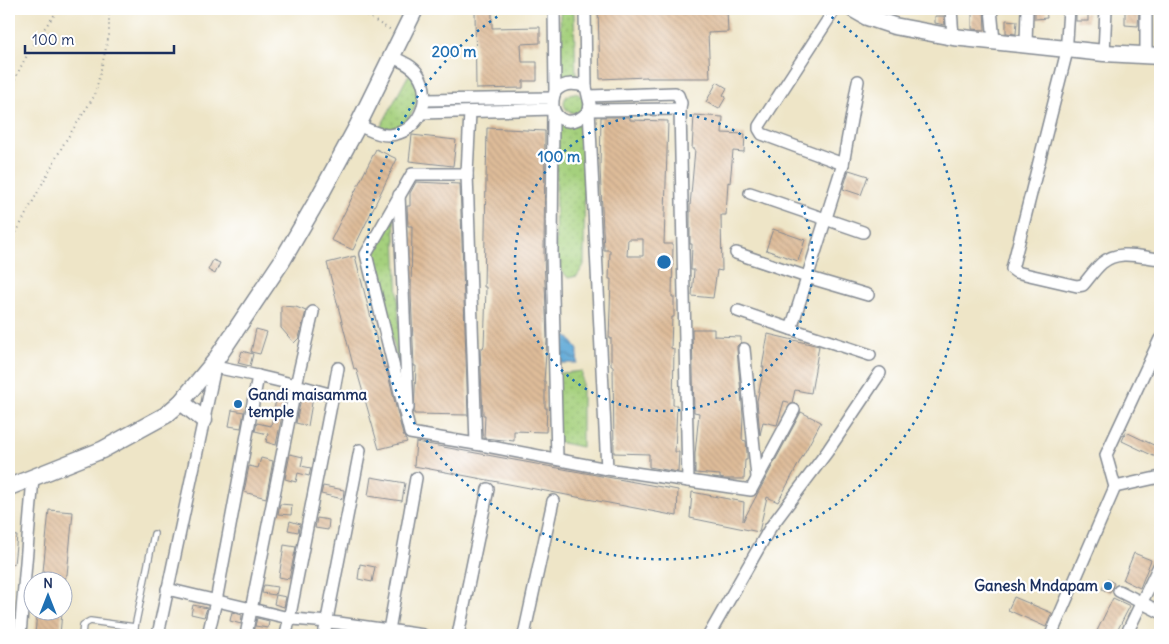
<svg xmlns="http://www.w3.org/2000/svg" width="1169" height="644" font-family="Delius,sans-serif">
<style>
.grass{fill:url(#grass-dots);stroke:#60806e}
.water{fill:url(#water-waves);stroke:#3d6c9a}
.building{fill:url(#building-back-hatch);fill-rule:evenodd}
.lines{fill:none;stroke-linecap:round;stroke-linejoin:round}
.lane-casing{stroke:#848a92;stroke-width:8}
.street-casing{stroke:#848a92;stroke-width:14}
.secondary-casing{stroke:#848a92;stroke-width:19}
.path{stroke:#848a92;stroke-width:2;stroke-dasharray:1 4;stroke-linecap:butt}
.lane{stroke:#fff;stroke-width:5.5}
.street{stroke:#fff;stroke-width:11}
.secondary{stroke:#fff;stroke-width:16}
.ring{fill:none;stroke:#1f6fb2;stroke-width:2.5;stroke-dasharray:2.5 5}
.poi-dot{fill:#1f6fb2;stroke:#fff;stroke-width:2}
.labels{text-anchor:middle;stroke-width:4.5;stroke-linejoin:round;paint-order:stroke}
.poi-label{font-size:15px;font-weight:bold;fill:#1b2f5e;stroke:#fff;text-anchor:start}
.centre{fill:#1f6fb2;stroke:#fff;stroke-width:2.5}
.ring-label{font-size:15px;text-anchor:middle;font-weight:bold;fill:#1f6fb2;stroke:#fff;stroke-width:4.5;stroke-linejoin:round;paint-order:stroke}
</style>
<defs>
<pattern id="grass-dots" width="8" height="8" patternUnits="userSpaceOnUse" patternTransform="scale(1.25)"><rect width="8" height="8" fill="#a5d07d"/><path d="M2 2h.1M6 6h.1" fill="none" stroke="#8db36e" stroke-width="1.8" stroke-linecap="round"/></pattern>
<pattern id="water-waves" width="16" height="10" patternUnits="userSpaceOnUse" patternTransform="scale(1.25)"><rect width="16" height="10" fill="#5fa9d7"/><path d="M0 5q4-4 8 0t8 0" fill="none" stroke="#4e8ab2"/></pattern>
<pattern id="building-back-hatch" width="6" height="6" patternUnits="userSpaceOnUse" patternTransform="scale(1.25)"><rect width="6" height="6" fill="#debc99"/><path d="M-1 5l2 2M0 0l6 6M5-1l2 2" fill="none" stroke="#bea286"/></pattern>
</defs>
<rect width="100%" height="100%" fill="#fff"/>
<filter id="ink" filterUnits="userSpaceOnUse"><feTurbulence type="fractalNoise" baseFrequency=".02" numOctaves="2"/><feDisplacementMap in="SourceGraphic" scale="10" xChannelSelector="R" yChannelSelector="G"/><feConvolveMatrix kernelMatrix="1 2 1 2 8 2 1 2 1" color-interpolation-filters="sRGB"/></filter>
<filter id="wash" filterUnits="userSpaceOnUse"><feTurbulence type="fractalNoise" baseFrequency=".0096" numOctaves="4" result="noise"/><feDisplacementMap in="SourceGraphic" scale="20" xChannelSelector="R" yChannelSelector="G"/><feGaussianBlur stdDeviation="1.12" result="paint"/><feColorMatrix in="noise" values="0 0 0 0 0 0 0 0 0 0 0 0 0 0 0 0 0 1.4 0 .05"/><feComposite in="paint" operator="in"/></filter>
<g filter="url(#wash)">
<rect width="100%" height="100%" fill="#eee5c7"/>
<g class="grass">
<polygon points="569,10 574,13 574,17 576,76 574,79 565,81 561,74 560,15 561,12"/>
<path d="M409,74C424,86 418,112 403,123C395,128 389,128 380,128Z"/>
<circle cx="574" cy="103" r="10"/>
<polygon points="557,124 585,124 584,265 577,276 568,278 555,263"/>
<polygon points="394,217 402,381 374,256"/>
<polygon points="582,371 582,447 553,441 555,374"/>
</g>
<polygon class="water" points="567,335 578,350 577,363 558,363 558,340"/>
<g id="blocks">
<g class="building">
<polygon points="475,9 492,9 492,28 540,27 540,43 521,44 522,62 537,62 537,81 523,81 523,88 476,89"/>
<polygon points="598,9 727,9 728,32 708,33 710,78 647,78 647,77 600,79"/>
<polygon points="972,9 984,9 985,30 972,29"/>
<polygon points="1035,9 1046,9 1047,18 1035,19"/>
<polygon points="1125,9 1139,9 1138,26 1125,25"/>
<rect x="1076" y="13" width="12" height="8"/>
<polygon points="935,16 944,16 945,25 935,23"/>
<polygon points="1006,20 1017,21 1016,34 1006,33"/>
<polygon points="717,82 727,88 723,95 726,97 719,109 706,102"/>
<polygon points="694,115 723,117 722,133 745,134 744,152 733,151 730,183 728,182 726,215 721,215 722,271 717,270 713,298 692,296 694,270 691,270 692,244 690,244 690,206 695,149 692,149"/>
<path d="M601,117H630V120L668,121L664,244H673L672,297H674V317H672L671,348L674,349L673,405H677L675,452H679L678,472L649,467V454L614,453L613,366H611V338H609L611,279H609L610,250H604L600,168ZM628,239H643V256H627Z"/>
<polygon points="487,128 545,131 544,254 547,341 544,381 545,381 545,408 547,408 546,432 514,431 514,441 484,438 485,415 483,415 480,348 483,348 484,345 485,319 486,287 484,287"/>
<polygon points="412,135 456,140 453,166 409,161"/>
<polygon points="376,149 397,159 353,250 331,240"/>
<polygon points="849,170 868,176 861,195 843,189"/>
<polygon points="416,182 460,184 468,415 414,414 416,366 414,366 411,294 412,226 408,226 407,206 410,206 410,193"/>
<polygon points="773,229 805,240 798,261 766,250"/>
<polygon points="355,256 384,368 386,367 403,435 407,442 379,449 356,368 354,369 327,263"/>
<polygon points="213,260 220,263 215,274 208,270"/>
<polygon points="281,306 296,307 306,311 299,338 294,343 281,328"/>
<polygon points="256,329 267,332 260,354 251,352"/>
<polygon points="692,329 714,329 714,336 741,337 741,342 737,346 737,350 743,415 742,440 746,441 747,453 747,460 745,460 744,479 724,479 720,478 720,475 695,473 695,454 699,413 694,412"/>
<polygon points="768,334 819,346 811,393 795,390 792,403 784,401 777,425 763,422 760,435 757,401 764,367 762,367"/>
<polygon points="242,351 253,354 250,366 238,363"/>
<polygon points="277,394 286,396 276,445 266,442 268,434 255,431 257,423 271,426"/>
<polygon points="302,394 313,397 308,426 296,423"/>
<polygon points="232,410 244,412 241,428 229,426"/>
<polygon points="801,412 821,422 778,502 767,497 759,532 690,518 692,492 744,502 743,521"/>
<polygon points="1126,432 1160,448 1160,459 1122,441"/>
<polygon points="416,442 678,490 677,516 414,466"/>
<polygon points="290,454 303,457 301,466 311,468 309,476 298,473 296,482 285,479"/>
<polygon points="261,458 273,461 266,498 244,492 249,466 258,468"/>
<polygon points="371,477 405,483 402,501 368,496"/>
<polygon points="323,486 344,490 343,499 321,494"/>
<polygon points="280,504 292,505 291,515 278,514"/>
<polygon points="49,510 73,512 67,575 66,575 65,582 42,582"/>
<polygon points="317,518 329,520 328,530 315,528"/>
<polygon points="290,521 300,524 298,532 288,530"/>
<polygon points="9,535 17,536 14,564 9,563"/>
<polygon points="284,545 296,547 289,579 279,577"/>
<polygon points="1134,553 1151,560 1140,588 1123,580"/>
<polygon points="360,564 375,567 372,582 358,579"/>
<polygon points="1107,579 1114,583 1110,593 1102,589"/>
<polygon points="264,585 277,587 275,595 262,593"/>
<polygon points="276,595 286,597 284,607 274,604"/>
<polygon points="1014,597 1052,613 1046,627 1008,610"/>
<polygon points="1113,598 1130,606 1115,635 1095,635"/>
<polygon points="193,605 207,608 204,617 191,614"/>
<polygon points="37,612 62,612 60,635 35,635"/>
<polygon points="232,612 242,615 241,624 230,621"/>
<polygon points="257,618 269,621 268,628 255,626"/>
</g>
</g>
</g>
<g filter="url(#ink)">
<use href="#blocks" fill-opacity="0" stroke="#848a92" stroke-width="1"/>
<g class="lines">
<defs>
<g id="lane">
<polyline points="135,627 154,534"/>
<polyline points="82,635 83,625 90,621 135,627 135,635"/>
</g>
<g id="street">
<path d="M554,9L555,92C545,119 572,132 589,110L680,109"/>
<polyline points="585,9 586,87"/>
<polyline points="835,9 759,126 759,129 762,134 843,164"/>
<polyline points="951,9 953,37"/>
<polyline points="991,9 994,41"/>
<path d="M1069,9L1066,55L1012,269L1016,272L1077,286L1083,285C1089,278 1095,269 1102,263C1119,249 1140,257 1160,259"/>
<polyline points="1026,44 1027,9"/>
<polyline points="1104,53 1106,9"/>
<polyline points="1146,56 1146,9"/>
<polyline points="858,81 843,164 791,329 870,355"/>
<path d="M555,92C563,82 575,83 586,87L590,104L589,110L607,469"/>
<polyline points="589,96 675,93 678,95 681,103 680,109 688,481"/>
<polyline points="425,100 553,98"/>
<polyline points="470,112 467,174 476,444"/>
<polyline points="422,113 553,109 552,254 557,458"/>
<path d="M358,125C368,129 377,135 388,135C419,134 434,98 418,74C412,65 401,61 392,57"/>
<polyline points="467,174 412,174 366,254 410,433 476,444 607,469 751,490 794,410"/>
<polyline points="750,193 863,232"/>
<polyline points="399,195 408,408"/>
<polyline points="736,253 807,277 868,295"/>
<polyline points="738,311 791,329"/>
<polyline points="744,349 757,477"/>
<polyline points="215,367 258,376 296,385 246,635"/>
<polyline points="333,395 338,368"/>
<polyline points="1115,487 1160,477"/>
<polyline points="167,589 293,619 339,623 423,635"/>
<polyline points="1119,591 1160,612"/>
<polyline points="389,630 416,478"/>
<polyline points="20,635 33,478"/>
<polyline points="158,635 215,367 215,362"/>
<polyline points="208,635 216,601 258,376"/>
<polyline points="286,635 333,395 296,385 313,312"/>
<polyline points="324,635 360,450"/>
<polyline points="458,635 488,489"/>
<polyline points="524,635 553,501"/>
<polyline points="709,635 770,528 827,452 880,373"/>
<polyline points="1051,635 1115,487 1106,455 1160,339"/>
<polyline points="1126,635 1160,564"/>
</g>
<g id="secondary">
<polyline points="853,9 867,17 894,26 953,37 1104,53 1160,56"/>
<polyline points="181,402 204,420"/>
<polyline points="9,487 102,450 166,415 181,402 215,361 282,261 318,199 358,125 415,9"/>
</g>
</defs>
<use href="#lane" class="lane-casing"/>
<use href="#street" class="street-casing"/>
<use href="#secondary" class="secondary-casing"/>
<g class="path">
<polyline points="354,9 391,30"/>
<path d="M9,94C20,63 39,34 59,9"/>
<polyline points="9,246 63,145 95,95 109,35 109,9"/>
</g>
<use href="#lane" class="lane"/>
<use href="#street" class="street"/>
<use href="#secondary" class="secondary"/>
</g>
</g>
<g class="ring">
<circle cx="664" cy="262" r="149"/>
<path d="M819 9A297 297 0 1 1 509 9"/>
</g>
<g class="poi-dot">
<circle cx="238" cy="404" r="5"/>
<circle cx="1108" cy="586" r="5"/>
</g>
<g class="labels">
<g class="poi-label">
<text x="248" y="400">Gandi maisamma<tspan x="248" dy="17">temple</tspan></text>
<text x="1098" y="591" text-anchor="end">Ganesh Mndapam</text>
</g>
</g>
<circle cx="664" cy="262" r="8" class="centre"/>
<g class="ring-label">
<text x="454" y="57">200 m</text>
<text x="559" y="162">100 m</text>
</g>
<rect width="1169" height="644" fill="none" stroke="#fff" stroke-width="30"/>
<g transform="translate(48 596)"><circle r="24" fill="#ffffff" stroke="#a4acbf"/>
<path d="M0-4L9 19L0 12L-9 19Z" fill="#1f6fb2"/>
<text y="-8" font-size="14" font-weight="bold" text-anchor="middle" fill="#1b2f5e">N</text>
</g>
<path d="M25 45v8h149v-8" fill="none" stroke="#1b2f5e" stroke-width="2.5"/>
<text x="32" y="45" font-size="15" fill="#1b2f5e" stroke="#ffffff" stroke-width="4" paint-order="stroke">100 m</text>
</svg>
